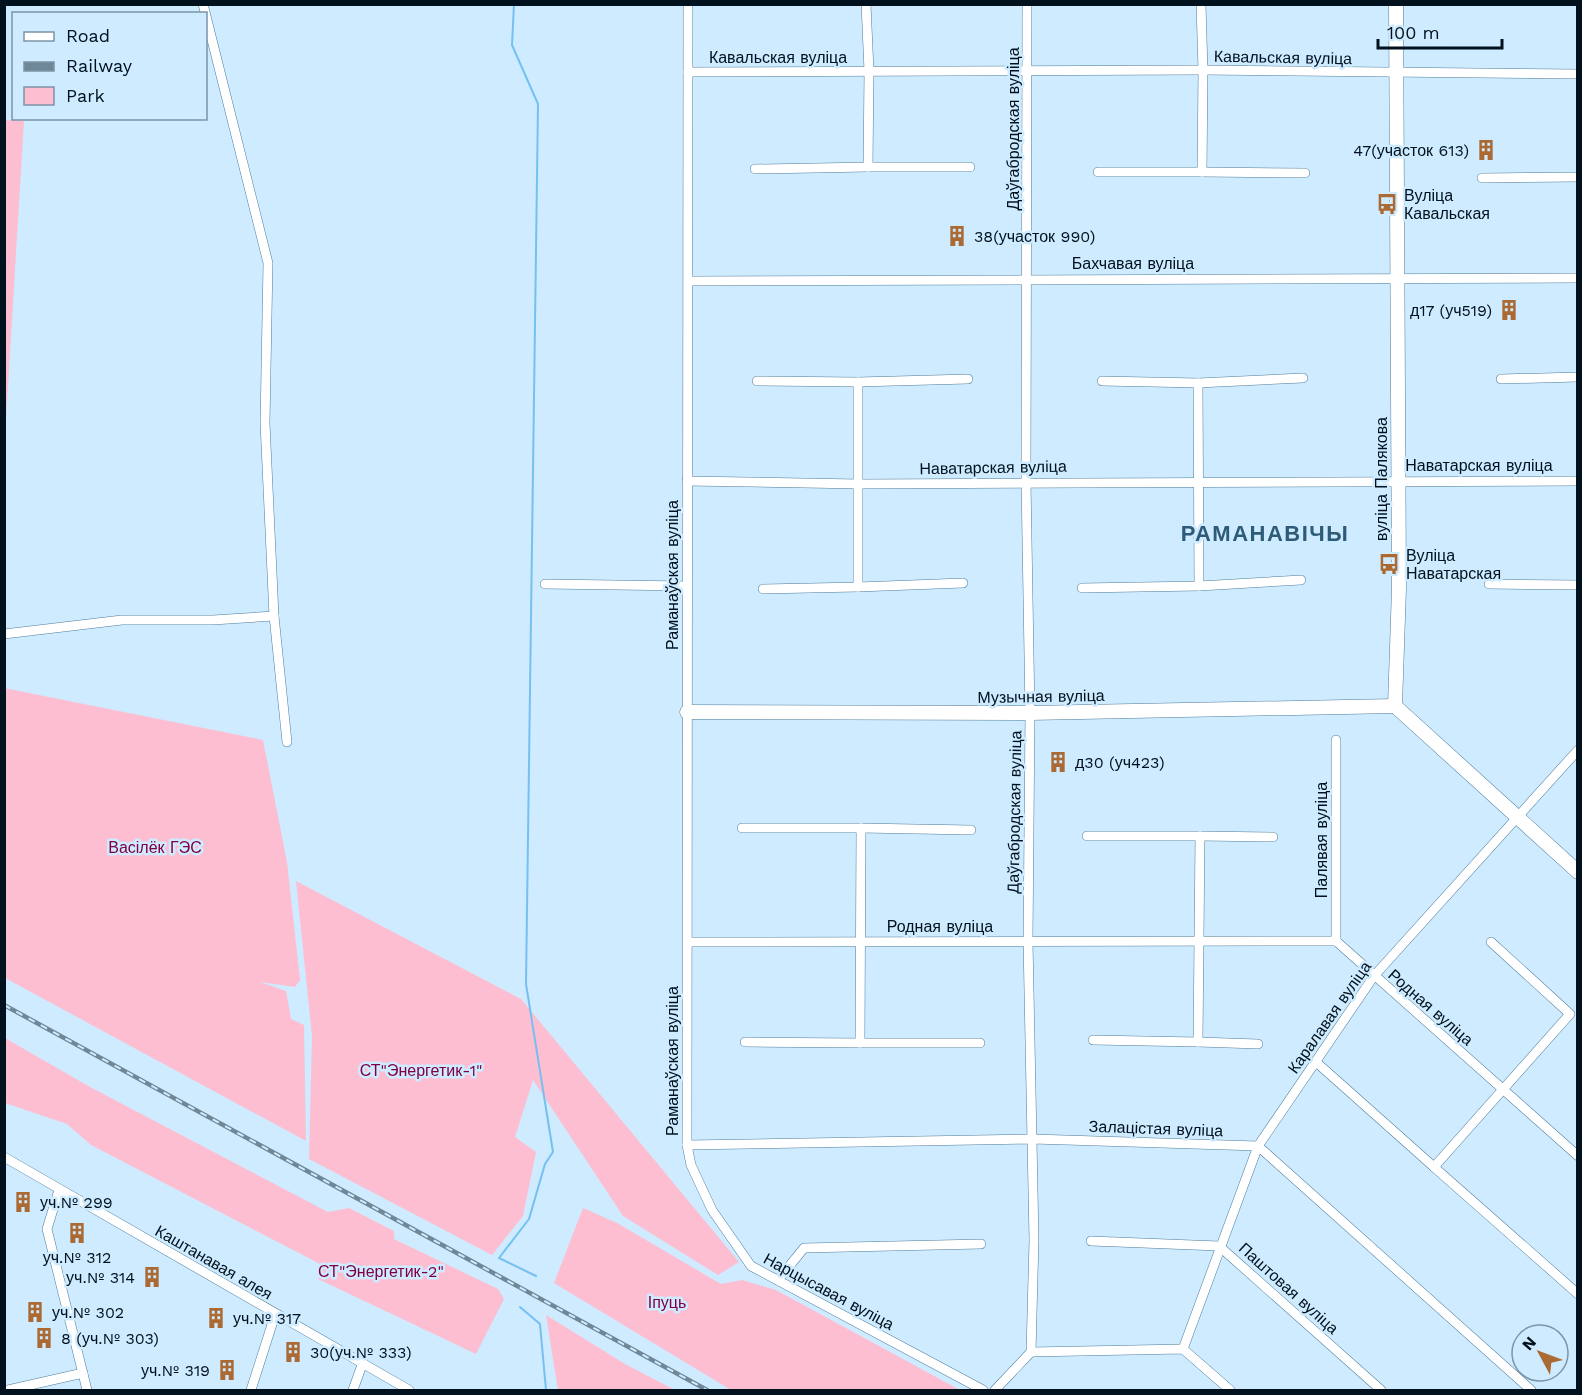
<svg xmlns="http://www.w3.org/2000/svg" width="1582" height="1395" font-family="'Work Sans',sans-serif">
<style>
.green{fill:#febed2}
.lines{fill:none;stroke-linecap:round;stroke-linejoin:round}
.stream{stroke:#74c0f1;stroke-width:2}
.street-casing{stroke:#4f7d9b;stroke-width:10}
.secondary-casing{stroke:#4f7d9b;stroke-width:15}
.street{stroke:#fff;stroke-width:9}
.secondary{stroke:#fff;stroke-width:14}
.rail-casing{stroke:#708797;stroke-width:4.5}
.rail{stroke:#ceebff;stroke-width:2;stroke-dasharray:7;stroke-linecap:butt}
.labels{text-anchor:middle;stroke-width:5;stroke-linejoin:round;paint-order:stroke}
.street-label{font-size:16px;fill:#01111d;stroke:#ceebff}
.poi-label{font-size:16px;fill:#01111d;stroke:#ceebff;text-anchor:start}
.park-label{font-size:16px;fill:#810044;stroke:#ceebff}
.district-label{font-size:22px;font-weight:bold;letter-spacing:1.5px;fill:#2e5b78;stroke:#ceebff}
</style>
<rect width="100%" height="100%" fill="#ceebff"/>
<g class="green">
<polygon points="5,120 24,121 5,436 4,120"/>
<polygon points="4,688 263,740 287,862 300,980 295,987 260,982 286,991 291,1019 304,1025 306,1141 5,978"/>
<polygon points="296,881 521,999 739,1262 718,1275 623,1216 533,1080 515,1137 536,1152 523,1216 492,1255 309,1159 312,1036"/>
<polygon points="5,1038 90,1087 328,1212 349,1208 394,1231 394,1239 498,1289 504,1299 476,1354 318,1279 324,1266 91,1145 67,1124 5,1103"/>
<polygon points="583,1208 617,1223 721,1284 742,1280 776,1290 960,1390 731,1390 554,1283"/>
<polygon points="546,1315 625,1364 675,1390 558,1390"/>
</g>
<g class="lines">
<g class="stream">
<polyline points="514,4 512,45 538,104 526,984 553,1152 545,1164 529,1219 499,1258 536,1276"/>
<polyline points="520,1307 540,1324 546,1390"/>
</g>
<defs>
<g id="street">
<polyline points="203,4 268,263 265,423 274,616 287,742"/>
<polyline points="688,4 687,1145 691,1165 712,1210 751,1266 983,1390"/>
<polyline points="688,72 1203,70 1578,74"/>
<polyline points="868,167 970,167"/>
<polyline points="755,169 868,167 869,71 866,4"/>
<polyline points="1098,172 1202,172 1203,70 1201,4"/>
<polyline points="1202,172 1305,173"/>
<polyline points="1482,178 1578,177"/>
<polyline points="689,281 1578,278"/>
<polyline points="1501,379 1578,377"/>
<polyline points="757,381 858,382 858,587 763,589"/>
<polyline points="858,382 968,379"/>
<polyline points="1198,383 1303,378"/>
<polyline points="687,481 859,484 1578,481"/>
<polyline points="545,584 686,586"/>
<polyline points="1489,584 1578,585"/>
<polyline points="1199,586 1301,580"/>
<polyline points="858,587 963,583"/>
<polyline points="1082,588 1199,586 1198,383 1102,381"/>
<polyline points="4,634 122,620 213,620 274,616"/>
<polyline points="742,828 861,828 860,1043 745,1042"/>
<polyline points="861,828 971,830"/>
<polyline points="1087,836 1200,836 1198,1042 1093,1040"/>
<polyline points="1200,836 1273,837"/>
<polyline points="1336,941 1336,740"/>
<polyline points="688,942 1336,941 1578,1156"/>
<polyline points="1198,1042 1258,1044"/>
<polyline points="860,1043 980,1043"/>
<polyline points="1316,1062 1434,1167 1570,1014 1491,942"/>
<polyline points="687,1145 1033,1139 1258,1146 1531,1390"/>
<polyline points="4,1157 409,1390"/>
<polyline points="1434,1167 1578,1294"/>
<polyline points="59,1190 47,1229 87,1390"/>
<polyline points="1091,1241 1219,1246 1381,1390"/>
<polyline points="778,1280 804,1248 981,1244"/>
<polyline points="1183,1349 1258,1146 1374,976 1578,750"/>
<polyline points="1031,1352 1183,1349 1230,1390"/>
<polyline points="8,1390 83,1373"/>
<polyline points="251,1390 275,1315"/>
<polyline points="353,1390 363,1362"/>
<polyline points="995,1390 1031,1352 1034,1240 1028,941 1030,713 1026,481 1027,4"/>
</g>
<g id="secondary">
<polyline points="1396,4 1399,588 1395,706 1578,872"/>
<polyline points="687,712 1030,713 1395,706"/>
</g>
</defs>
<use href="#street" class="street-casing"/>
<use href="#secondary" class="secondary-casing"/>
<use href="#street" class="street"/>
<use href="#secondary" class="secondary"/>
<defs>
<polyline id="rail" points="4,1005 707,1390"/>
</defs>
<use href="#rail" class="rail-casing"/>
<use href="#rail" class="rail"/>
</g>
<defs>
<symbol id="building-bare" viewBox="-9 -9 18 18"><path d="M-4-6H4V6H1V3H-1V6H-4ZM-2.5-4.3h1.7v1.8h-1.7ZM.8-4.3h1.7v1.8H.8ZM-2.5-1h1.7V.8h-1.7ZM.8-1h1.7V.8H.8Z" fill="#ab6a33" stroke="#ceebff" stroke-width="2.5" paint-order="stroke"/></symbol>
<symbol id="bus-bare" viewBox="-9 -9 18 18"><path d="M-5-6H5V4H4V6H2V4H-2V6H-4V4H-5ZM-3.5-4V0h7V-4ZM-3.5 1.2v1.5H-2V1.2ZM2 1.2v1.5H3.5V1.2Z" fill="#ab6a33" stroke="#ceebff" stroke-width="2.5" paint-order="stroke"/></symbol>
</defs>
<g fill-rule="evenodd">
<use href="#building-bare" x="1471" y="135" width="30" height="30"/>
<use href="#bus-bare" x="1372" y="189" width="30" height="30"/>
<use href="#building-bare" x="942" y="221" width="30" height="30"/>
<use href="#building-bare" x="1494" y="295" width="30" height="30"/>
<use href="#bus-bare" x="1374" y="549" width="30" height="30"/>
<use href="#building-bare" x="1043" y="747" width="30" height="30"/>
<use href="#building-bare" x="8" y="1187" width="30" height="30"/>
<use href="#building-bare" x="62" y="1218" width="30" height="30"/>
<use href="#building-bare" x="137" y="1262" width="30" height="30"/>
<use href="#building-bare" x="20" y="1297" width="30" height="30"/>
<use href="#building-bare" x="201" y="1303" width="30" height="30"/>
<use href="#building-bare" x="29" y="1323" width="30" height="30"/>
<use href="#building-bare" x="278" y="1337" width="30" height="30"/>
<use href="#building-bare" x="212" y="1355" width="30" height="30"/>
</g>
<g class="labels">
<g class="street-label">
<text x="778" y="63">Кавальская вуліца</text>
<text transform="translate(1283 57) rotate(1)" y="6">Кавальская вуліца</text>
<text transform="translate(1013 129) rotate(-90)" y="6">Даўгабродская вуліца</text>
<text x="1133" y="269">Бахчавая вуліца</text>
<text x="1479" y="471">Наватарская вуліца</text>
<text transform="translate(993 467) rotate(-1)" y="6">Наватарская вуліца</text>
<text transform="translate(1381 479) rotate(-90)" y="6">вуліца Палякова</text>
<text transform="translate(672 575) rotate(-90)" y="6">Раманаўская вуліца</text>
<text transform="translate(1041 696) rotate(-1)" y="6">Музычная вуліца</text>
<text transform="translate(1014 812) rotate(-89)" y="6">Даўгабродская вуліца</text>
<text transform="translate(1321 840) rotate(-90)" y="6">Палявая вуліца</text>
<text x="940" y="932">Родная вуліца</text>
<text transform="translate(1431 1007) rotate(41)" y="6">Родная вуліца</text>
<text transform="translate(1329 1017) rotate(-55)" y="6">Каралавая вуліца</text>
<text transform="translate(672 1061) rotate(-90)" y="6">Раманаўская вуліца</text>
<text transform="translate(1156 1128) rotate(2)" y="6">Залацістая вуліца</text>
<text transform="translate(214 1262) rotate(30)" y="6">Каштанавая алея</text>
<text transform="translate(1289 1288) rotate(42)" y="6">Паштовая вуліца</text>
<text transform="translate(829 1291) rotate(28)" y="6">Нарцысавая вуліца</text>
</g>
<g class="poi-label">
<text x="1469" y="156" text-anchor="end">47(участок 613)</text>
<text x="1404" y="201">Вуліца<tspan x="1404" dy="18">Кавальская</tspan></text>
<text x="974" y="242">38(участок 990)</text>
<text x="1492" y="316" text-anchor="end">д17 (уч519)</text>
<text x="1406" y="561">Вуліца<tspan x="1406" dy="18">Наватарская</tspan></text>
<text x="1075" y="768">д30 (уч423)</text>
<text x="40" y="1208">уч.№ 299</text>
<text x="77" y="1263" text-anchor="middle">уч.№ 312</text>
<text x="135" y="1283" text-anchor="end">уч.№ 314</text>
<text x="52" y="1318">уч.№ 302</text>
<text x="233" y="1324">уч.№ 317</text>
<text x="61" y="1344">8 (уч.№ 303)</text>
<text x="310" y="1358">30(уч.№ 333)</text>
<text x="210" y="1376" text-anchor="end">уч.№ 319</text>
</g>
<g class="park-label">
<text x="155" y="853">Васілёк ГЭС</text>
<text x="421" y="1076">СТ"Энергетик-1"</text>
<text x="381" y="1277">СТ"Энергетик-2"</text>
<text x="667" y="1308">Іпуць</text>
</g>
<g class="district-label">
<text x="1265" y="541">РАМАНАВІЧЫ</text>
</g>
</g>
<rect width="1582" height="1395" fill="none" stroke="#01111d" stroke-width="12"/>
<rect x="12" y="12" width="195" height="108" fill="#ceebff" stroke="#7c94a5" stroke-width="1.5"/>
<rect x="24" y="32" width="30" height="9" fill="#ffffff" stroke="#7c94a5" stroke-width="1.5"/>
<text x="66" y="42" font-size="18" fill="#01111d">Road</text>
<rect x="24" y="62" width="30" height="9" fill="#708797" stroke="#7c94a5" stroke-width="1.5"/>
<text x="66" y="72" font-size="18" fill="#01111d">Railway</text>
<rect x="24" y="87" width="30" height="18" fill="#febed2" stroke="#7c94a5" stroke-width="1.5"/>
<text x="66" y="102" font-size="18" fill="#01111d">Park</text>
<g transform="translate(1540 1353) rotate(311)"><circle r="28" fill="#ceebff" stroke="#7c94a5" stroke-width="1.5"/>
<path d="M0-4.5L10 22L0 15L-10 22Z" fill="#ab6a33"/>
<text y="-9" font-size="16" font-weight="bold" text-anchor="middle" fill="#01111d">N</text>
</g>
<path d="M1378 39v9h124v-9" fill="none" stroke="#01111d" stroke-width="3"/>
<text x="1387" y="39" font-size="18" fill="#01111d" stroke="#ceebff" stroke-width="4.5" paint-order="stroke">100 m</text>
</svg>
